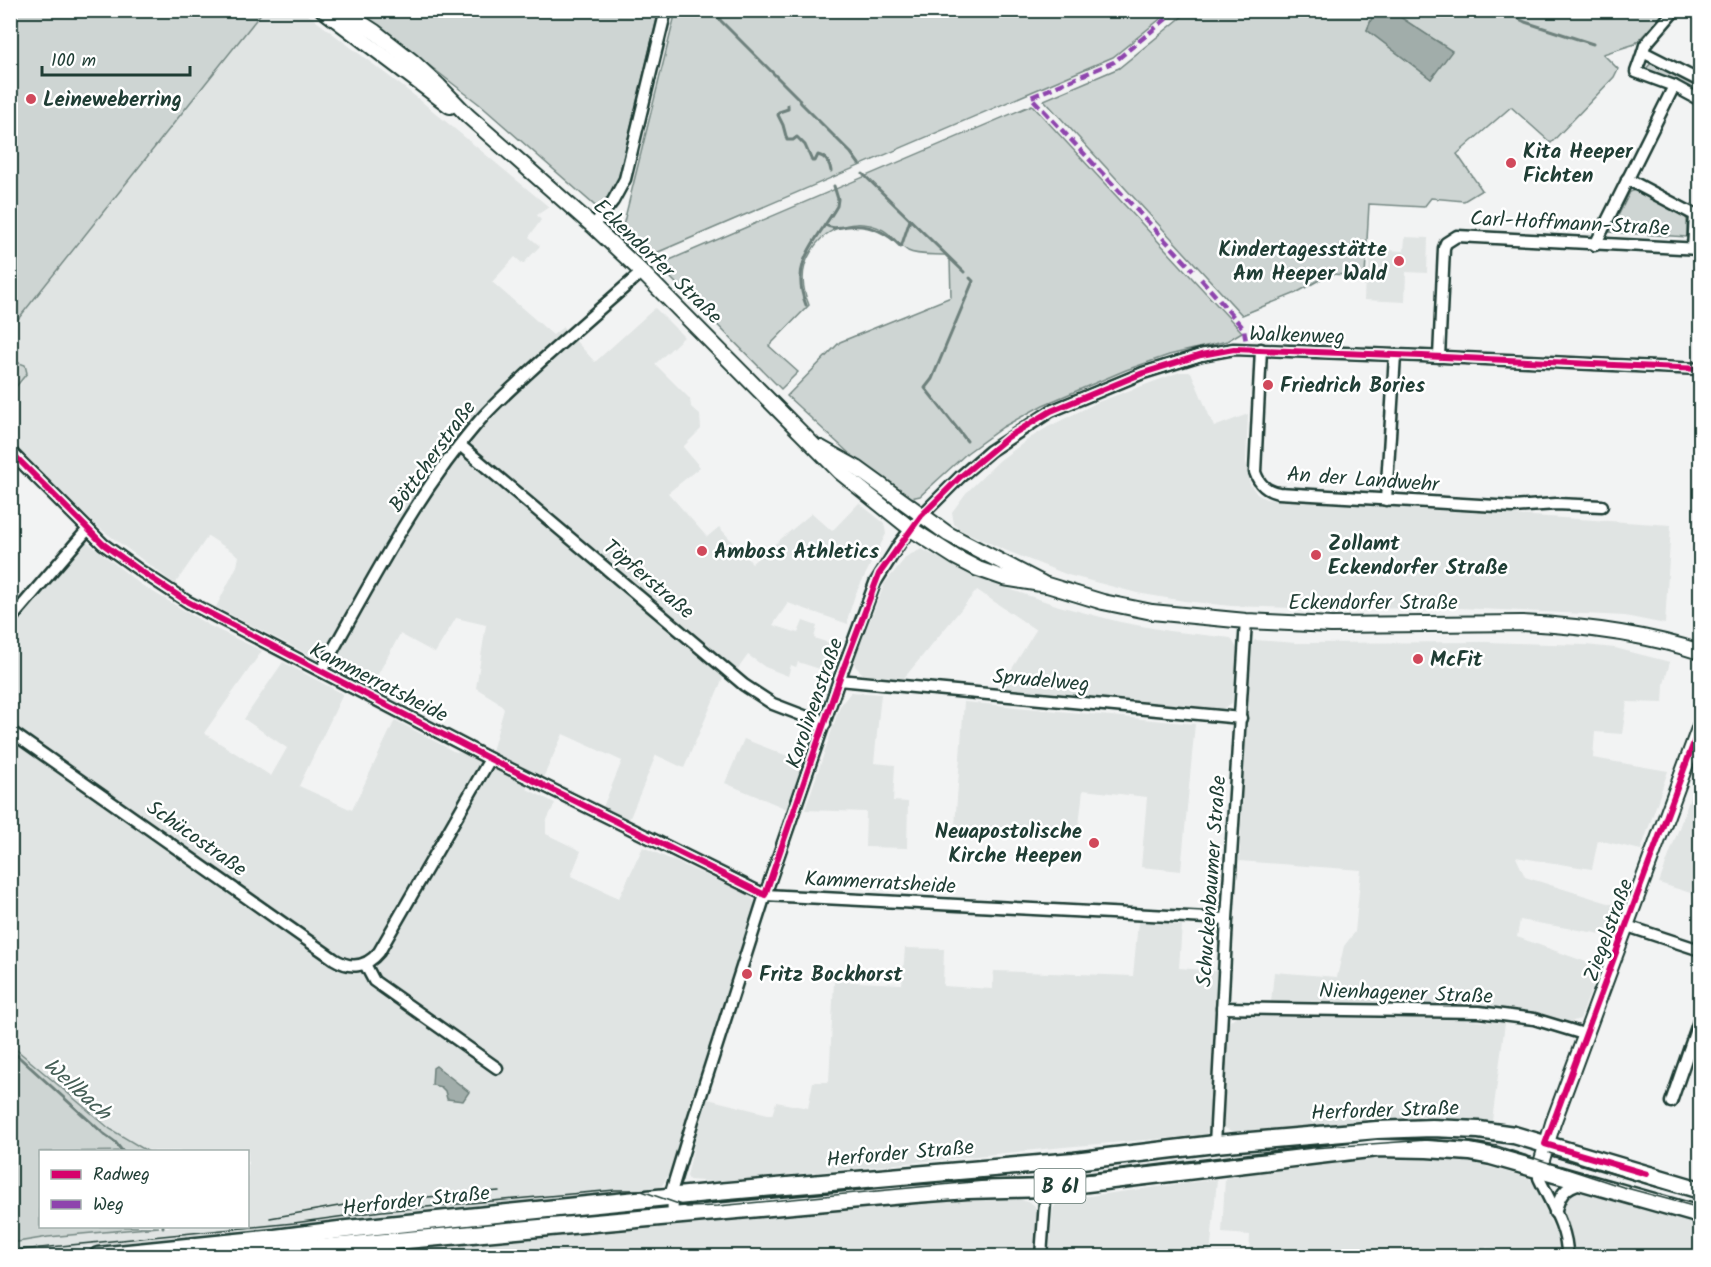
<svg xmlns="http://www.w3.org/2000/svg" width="1711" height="1267" font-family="Kalam,sans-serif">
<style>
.built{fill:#e0e4e3}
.green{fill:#ced5d3;stroke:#768984;stroke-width:1.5}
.water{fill:#a1adaa;stroke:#6d807b;stroke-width:1.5}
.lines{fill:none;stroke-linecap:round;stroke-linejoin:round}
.stream{stroke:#6d807b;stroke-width:3}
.minor-casing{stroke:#1f3d34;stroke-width:15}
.tertiary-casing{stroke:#1f3d34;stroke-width:18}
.primary-casing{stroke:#1f3d34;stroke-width:21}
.minor{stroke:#fff;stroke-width:10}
.tertiary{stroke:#fff;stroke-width:14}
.primary{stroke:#fff;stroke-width:16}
.tram{stroke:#1f3d34;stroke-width:1.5}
.quiet{stroke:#8e44ad;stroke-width:4.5;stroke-dasharray:9 4.5;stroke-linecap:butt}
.cycleway-casing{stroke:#fff;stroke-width:10}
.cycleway{stroke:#d6006c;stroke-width:6}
.poi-dot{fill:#d1495b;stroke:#fff;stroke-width:2}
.labels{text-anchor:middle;stroke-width:5;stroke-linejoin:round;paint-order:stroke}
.shield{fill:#fff;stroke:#627771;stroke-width:1.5}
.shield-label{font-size:20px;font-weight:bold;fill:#1f3d34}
.poi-label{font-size:21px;font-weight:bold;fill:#1f3d34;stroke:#fff;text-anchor:start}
.street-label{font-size:21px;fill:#1f3d34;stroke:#fff}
.water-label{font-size:22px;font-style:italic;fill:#465f57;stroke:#fff}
</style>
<rect width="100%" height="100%" fill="#f2f3f3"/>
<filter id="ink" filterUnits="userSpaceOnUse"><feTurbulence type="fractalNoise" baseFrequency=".0167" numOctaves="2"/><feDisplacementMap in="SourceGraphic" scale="12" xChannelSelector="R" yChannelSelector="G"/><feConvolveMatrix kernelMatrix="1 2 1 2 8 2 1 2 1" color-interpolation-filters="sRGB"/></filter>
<g filter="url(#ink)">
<g class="built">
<polygon points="263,11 303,11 415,96 549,207 537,215 541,220 529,237 540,246 523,264 515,257 492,282 553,335 563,327 595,362 655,308 684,337 655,364 690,399 691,407 700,415 701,429 683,447 700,467 668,493 707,537 719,527 752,563 812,513 832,531 859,503 884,523 886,534 855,595 848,617 848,624 788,603 773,625 798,633 803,621 817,626 814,638 841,647 832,673 798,662 796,667 791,665 788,676 765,667 748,655 729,681 723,678 684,768 656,755 629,820 603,807 622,761 563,734 543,778 492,751 504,709 497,701 476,688 486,625 456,618 435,653 400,634 371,687 216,607 237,566 239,556 208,536 175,584 98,527 11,443 11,393 23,381 21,363 11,360 10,328"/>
<polygon points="1405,237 1428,238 1427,273 1406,272 1405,302 1364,300 1365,276 1369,270 1370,249 1404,251"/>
<polygon points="1180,372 1191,372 1214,427 1248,414 1246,462 1250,484 1257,494 1266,499 1671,525 1665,624 1625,616 1459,608 1320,609 1231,606 1184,601 1137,593 1068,575 1002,549 959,529 954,524 952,512 966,493 1000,460 1030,438 1048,427 1098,402"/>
<polygon points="75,532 140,584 210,626 262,651 204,733 271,776 287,748 244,719 283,662 343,694 299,786 352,810 395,720 453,751 469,755 526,785 527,789 555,803 546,822 546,834 581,851 571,876 619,898 643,847 750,895 754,901 754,915 669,1174 658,1192 630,1191 391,1214 237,1232 49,1250 11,1256 11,1243 48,1237 159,1227 248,1226 248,1152 147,1151 110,1129 11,1045 11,608"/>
<polygon points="922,549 977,578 1059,606 1120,622 1169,631 1231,638 1237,649 1232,703 1222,709 1000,688 1036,630 977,590 904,678 864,675 855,666 854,660 885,583 907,556"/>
<polygon points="1255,640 1296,643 1486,642 1585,645 1615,648 1670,662 1664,684 1663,703 1627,702 1622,734 1595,732 1593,758 1668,771 1641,850 1598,840 1592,869 1516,857 1525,877 1621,907 1610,937 1596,933 1520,920 1517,937 1600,967 1580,1019 1570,1022 1536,1013 1480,1006 1271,1002 1274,972 1337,977 1344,946 1355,932 1361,870 1239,861 1251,645"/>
<polygon points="851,692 881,694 874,763 895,765 893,801 908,802 907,848 865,847 866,812 805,810 840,706"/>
<polygon points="964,702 1195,724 1181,871 1141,867 1147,797 1083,790 1078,834 955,826"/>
<polygon points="744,739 803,762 787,809 725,783"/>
<polygon points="1700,761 1700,896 1659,883 1694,787 1691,786"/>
<polygon points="1138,922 1182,925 1179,968 1217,971 1210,1130 1205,1135 1064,1147 718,1182 689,1180 687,1176 699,1124 708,1099 772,1115 776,1102 808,1108 813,1082 829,1082 834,981 902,984 905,948 944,949 943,986 992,989 994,971 1133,976"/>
<polygon points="1236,1016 1449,1019 1505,1023 1492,1121 1432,1116 1234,1132 1222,1127 1229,1022"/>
<polygon points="1379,1156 1470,1162 1529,1178 1535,1185 1557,1237 1561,1256 1486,1247 1485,1256 1249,1256 1250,1235 1222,1233 1225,1178 1263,1171"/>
<polygon points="1217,1179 1210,1256 1049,1256 1053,1209 1059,1200"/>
<polygon points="1577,1191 1700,1224 1700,1256 1575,1256 1574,1242 1562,1207 1567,1197"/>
<polygon points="1019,1199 1033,1204 1038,1211 1034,1256 347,1256 945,1200"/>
</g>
<g class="green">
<polygon points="10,11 263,11 11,328 10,328"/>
<polygon points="359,11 659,11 609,218 479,104"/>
<polygon points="676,11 676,10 1170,11 1113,57 649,256 622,230"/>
<polygon points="1189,11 1375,11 1367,30 1431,79 1439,66 1441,43 1433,39 1391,11 1666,11 1635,44 1603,54 1618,69 1614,77 1551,143 1511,107 1457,154 1482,190 1464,201 1431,198 1424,207 1369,204 1365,276 1330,274 1296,293 1242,315 1044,100 1119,68"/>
<polygon points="1652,62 1700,85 1700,95 1644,71"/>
<path d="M1032,105L1242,332L1227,341L1169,355L1126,370L1043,405L1003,427L967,453L920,496L911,498L905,496L852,456L787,396L840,342L951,297L950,260L945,255C935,254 917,256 908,251C899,245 892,235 883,230C857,216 825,227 811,252C800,269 801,286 809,305L769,346L798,372L781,389L658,265Z"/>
<polygon points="1638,189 1684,214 1687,220 1687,237 1610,232 1630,192"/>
<polygon points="11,360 25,365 27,373 11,393"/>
<polygon points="11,1045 110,1129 147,1151 40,1152 40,1226 159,1227 48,1237 11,1243"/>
</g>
<g class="water">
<polygon points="1375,11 1391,11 1452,51 1431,79 1367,30"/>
<polygon points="436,1066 469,1092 463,1101 447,1099 445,1091 441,1087 432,1085 433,1068"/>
</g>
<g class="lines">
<g class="stream">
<polyline points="719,10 717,15 721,21 798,98 801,103 851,153 859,164"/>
<polyline points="732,10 733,12 736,10"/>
<polyline points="1502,10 1525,22 1593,44"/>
<path d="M788,105V109L779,112L778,115L783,125L787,140H793L797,137L805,145L812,161H815L818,155C826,157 830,164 831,171"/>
<polyline points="863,174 964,272"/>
<path d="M825,225C834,230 839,227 849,226C870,224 886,231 901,247L910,220"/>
<path d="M806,305C789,262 817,241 837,206L838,199L834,186"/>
<polyline points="967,441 925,388 932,379 973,281 970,278"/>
<polyline points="10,1049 104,1134 115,1142 123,1152"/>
<polyline points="163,1226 163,1227"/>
</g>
<defs>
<g id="minor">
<polyline points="1643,52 1645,45 1675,10"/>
<polyline points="1700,81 1643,52 1636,72 1674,86 1700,100"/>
<polyline points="1627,179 1695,215 1693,249"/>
<polyline points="593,226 613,201 625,179 666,10"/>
<polyline points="1595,245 1674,86"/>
<path d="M1261,349L1255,472C1259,484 1266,491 1279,493L1513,507L1556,504L1602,506"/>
<polyline points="1439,357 1444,248 1446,243 1457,236 1700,249"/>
<polyline points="460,445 744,685 773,704 825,724"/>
<polyline points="10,451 103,544 142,572 188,602 490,759 765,895 1227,919"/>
<polyline points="1386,500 1395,355"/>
<polyline points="10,620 88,529"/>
<path d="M321,671C370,585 415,495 480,420C494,404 510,390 526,375C564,340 603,306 642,272"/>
<polyline points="839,680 1241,718"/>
<path d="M10,731L334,959C350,969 366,968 379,952L490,759"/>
<polyline points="1627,926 1700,950"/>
<polyline points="365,964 374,981 497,1068"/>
<polyline points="1222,1008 1479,1012 1534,1019 1587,1035"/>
<polyline points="1671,1102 1700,1018"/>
<polyline points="1215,1144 1227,919 1246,621"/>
<path d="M1539,1170V1178C1550,1202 1568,1229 1567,1256"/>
<path d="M1555,1213C1559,1197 1564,1186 1582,1183"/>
<polyline points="673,1216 672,1189 693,1120 765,895 839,680 875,583 900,543 921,516 960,477 990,451 1051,411 1090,395 1143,373 1201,355 1234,349 1422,356 1700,369"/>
<polyline points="1041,1256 1046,1188"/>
</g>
<g id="tertiary">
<polyline points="323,10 450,106"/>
<path d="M341,10L375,32L412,61L439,86L468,116L593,226L642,272L840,472L911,529L955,557L978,569L1004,578L1047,585L1103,602L1152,612L1246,621L1331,625L1522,623C1583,626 1643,633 1700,652"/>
<polyline points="821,448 857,468 948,534 1042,583"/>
<polyline points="1539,1170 1553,1123 1700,726"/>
</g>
<g id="primary">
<polyline points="98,1256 275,1238 347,1229 717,1192 1074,1161 1215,1144 1377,1130 1432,1128 1479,1130 1514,1135 1700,1190"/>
<polyline points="231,1256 915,1194 967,1190 1046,1188 1377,1148 1427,1149 1470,1152 1491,1156 1700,1215"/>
</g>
</defs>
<use href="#minor" class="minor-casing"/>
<use href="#tertiary" class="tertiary-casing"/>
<use href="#primary" class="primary-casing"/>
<use href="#minor" class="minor"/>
<use href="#tertiary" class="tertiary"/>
<use href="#primary" class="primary"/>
<g class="tram">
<polyline points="1549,1153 1663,1189"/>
<polyline points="270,1218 356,1203 499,1191"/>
<polyline points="10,1251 294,1223 382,1211 615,1190 639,1190 687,1207 718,1206 994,1180 1048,1179 1313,1148 1427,1140 1473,1142 1497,1146 1623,1187 1700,1208"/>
</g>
<g class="quiet">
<polyline points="1177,10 1114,62 1031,97 1193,270"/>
<polyline points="1201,279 1244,329 1247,349"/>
</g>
<defs>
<g id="cycleway">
<polyline points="10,451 103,544 142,572 188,602 490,759 765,895 839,680 879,574 921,516 960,477 1008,437 1051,411 1143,373 1201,355 1234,349 1422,356 1700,369"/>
<polyline points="1647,1174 1545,1144 1700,726"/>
</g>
</defs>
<use href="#cycleway" class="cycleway-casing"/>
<use href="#cycleway" class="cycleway"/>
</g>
</g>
<g class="poi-dot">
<circle cx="31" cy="99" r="6"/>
<circle cx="1511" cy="163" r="6"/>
<circle cx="1399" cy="261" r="6"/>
<circle cx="1268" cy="385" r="6"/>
<circle cx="702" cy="551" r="6"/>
<circle cx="1316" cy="555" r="6"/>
<circle cx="1418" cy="659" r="6"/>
<circle cx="1094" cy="843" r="6"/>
<circle cx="747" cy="974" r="6"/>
</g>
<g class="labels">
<rect class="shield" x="1034.5" y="1169" width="51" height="34" rx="4.5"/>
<g class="shield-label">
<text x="1060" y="1193">B 61</text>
</g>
<g class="poi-label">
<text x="43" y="106">Leineweberring</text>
<text x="1523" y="158">Kita Heeper<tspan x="1523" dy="24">Fichten</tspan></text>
<text x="1387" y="256" text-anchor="end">Kindertagesstätte<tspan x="1387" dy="24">Am Heeper Wald</tspan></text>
<text x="1280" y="392">Friedrich Bories</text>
<text x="1328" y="550">Zollamt<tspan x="1328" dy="24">Eckendorfer Straße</tspan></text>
<text x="714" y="558">Amboss Athletics</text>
<text x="1430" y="666">McFit</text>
<text x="1082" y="838" text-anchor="end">Neuapostolische<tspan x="1082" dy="24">Kirche Heepen</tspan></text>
<text x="759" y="981">Fritz Bockhorst</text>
</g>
<g class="street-label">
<text transform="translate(1570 223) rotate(3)" y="7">Carl-Hoffmann-Straße</text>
<text transform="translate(658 261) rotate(44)" y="7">Eckendorfer Straße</text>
<text transform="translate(1297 335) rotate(2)" y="7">Walkenweg</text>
<text transform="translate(432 456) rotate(-54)" y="7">Böttcherstraße</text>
<text transform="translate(1363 479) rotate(4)" y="7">An der Landwehr</text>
<text transform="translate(649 579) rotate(40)" y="7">Töpferstraße</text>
<text x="1373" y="609">Eckendorfer Straße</text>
<text transform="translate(1041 680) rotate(5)" y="7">Sprudelweg</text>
<text transform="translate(379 682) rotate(27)" y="7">Kammerratsheide</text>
<text transform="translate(814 703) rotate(-71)" y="7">Karolinenstraße</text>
<text transform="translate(197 838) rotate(35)" y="7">Schücostraße</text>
<text transform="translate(1211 881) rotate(-86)" y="7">Schuckenbaumer Straße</text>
<text transform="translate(880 882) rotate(3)" y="7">Kammerratsheide</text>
<text transform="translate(1608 930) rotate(-70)" y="7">Ziegelstraße</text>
<text transform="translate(1406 993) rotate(2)" y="7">Nienhagener Straße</text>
<text transform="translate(1385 1110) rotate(-2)" y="7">Herforder Straße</text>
<text transform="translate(900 1153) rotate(-5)" y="7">Herforder Straße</text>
<text transform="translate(416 1200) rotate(-6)" y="7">Herforder Straße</text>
</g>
<g class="water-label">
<text transform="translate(78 1088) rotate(42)" y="8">Wellbach</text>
</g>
</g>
<rect width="1711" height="1267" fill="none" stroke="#fff" stroke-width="36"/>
<rect x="18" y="18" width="1675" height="1231" fill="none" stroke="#1f3d34" stroke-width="2" filter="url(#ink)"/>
<rect x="39" y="1150" width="210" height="78" fill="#ffffff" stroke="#a5b1ae" stroke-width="1.5"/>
<rect x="51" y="1170" width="30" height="9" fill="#d6006c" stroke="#a5b1ae" stroke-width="1.5"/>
<text x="93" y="1180" font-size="18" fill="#1f3d34">Radweg</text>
<rect x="51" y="1200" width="30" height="9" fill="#8e44ad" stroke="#a5b1ae" stroke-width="1.5"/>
<text x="93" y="1210" font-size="18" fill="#1f3d34">Weg</text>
<path d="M42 66v9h148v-9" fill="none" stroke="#1f3d34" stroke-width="3"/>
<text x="51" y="66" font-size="18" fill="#1f3d34" stroke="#ffffff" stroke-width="4.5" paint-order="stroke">100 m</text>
</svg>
